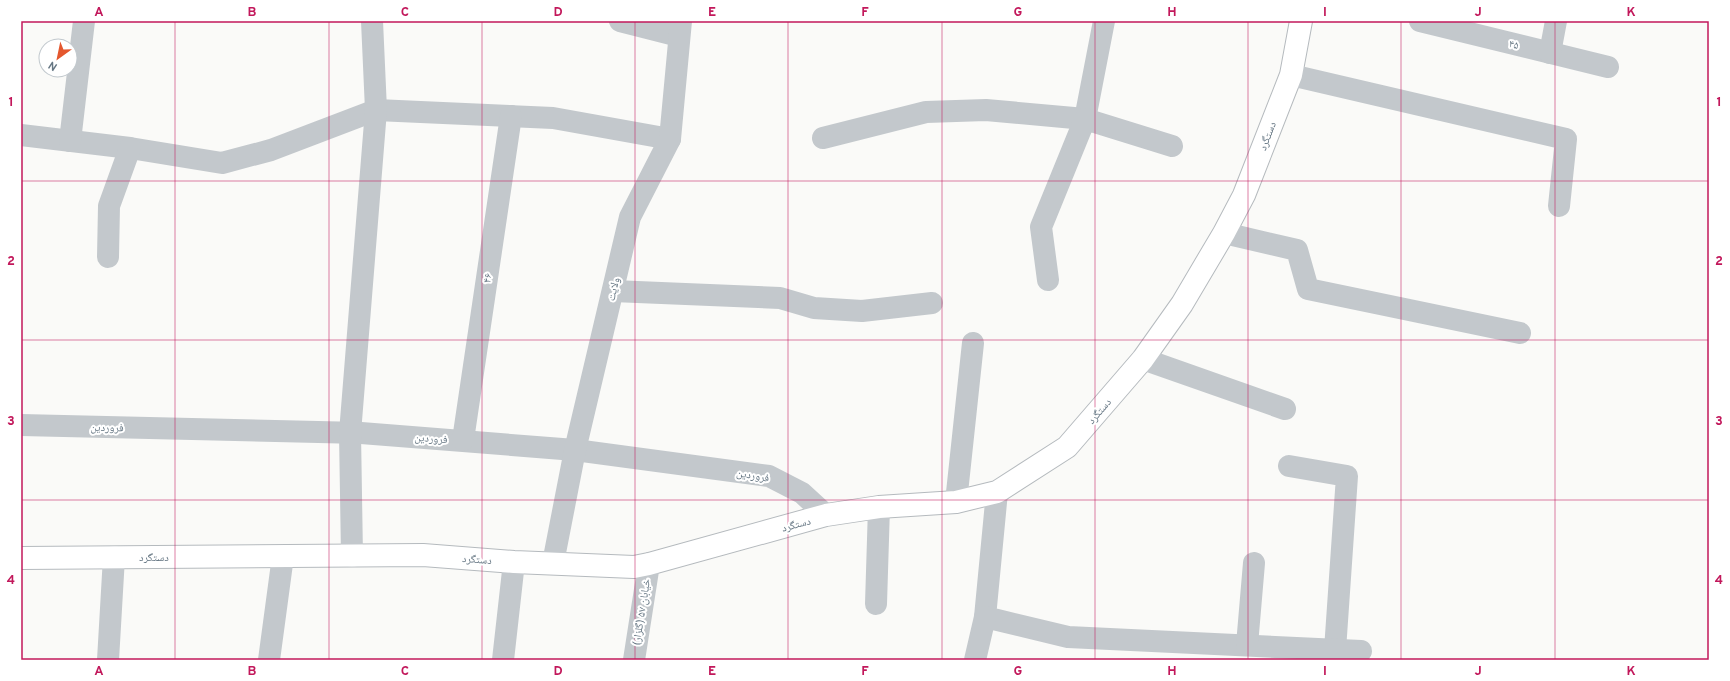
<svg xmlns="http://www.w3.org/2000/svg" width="1730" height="681" font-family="Overpass,'Noto Naskh Arabic',sans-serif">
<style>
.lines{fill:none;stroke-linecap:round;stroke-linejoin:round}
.major-casing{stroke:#b5babe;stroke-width:24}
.minor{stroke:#c3c8cc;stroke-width:22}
.major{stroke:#fff;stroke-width:22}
.grid{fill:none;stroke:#c2185b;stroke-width:1;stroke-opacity:0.55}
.labels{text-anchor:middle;stroke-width:4;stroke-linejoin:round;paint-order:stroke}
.street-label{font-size:11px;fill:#657683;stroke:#fff}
.neatline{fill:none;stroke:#c2185b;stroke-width:1.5}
.grid-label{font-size:13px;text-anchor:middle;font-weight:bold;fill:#c2185b}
</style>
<rect width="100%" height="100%" fill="#fafaf8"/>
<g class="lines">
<defs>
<polyline id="major" points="21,558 423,555 514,562 634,567 649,564 826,515 879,507 956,502 997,492 1067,447 1143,359 1182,304 1224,233 1244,195 1291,75 1301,21"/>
</defs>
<use href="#major" class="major-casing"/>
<g class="minor">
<polyline points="620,21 679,36"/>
<polyline points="1420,21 1608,67"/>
<polyline points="1550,53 1556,21"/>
<polyline points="1291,75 1566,139 1559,206"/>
<polyline points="21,135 130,148 222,163 271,150 376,110 553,118 670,139"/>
<polyline points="823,138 926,112 986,110 1085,119 1104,21"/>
<polyline points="70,141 84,21"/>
<polyline points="1224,233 1297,250 1308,289 1520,333"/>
<polyline points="108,257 109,206 130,148"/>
<polyline points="1048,280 1041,227 1085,119 1172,146"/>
<polyline points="613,291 780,298 814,308 862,311 932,303"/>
<polyline points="1143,359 1285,409"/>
<polyline points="21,425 361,433 575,450 769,476 802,493 826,515"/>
<polyline points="463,440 511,116"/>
<polyline points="1289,466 1347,476 1335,650"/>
<polyline points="997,492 985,617 1068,637 1361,651"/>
<polyline points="956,502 973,343"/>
<polyline points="352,556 350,433 376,110 372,21"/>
<polyline points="553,563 575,450 630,217 670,139 681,21"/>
<polyline points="876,604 879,507"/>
<polyline points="1247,645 1254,563"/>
<polyline points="108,660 114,557"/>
<polyline points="269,660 283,556"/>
<polyline points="503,660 514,562"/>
<polyline points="634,660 649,564"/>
<polyline points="975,660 985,617"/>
</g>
<use href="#major" class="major"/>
</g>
<path class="grid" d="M175,21V660M329,21V660M482,21V660M635,21V660M788,21V660M942,21V660M1095,21V660M1248,21V660M1401,21V660M1555,21V660M21,181H1709M21,340H1709M21,500H1709"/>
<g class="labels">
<g class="street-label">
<text transform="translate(1514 44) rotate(14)" y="4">۴۵</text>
<text transform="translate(1267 136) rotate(-69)" y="4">دستگرد</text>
<text transform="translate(487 278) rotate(-82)" y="4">۴۶</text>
<text transform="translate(613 289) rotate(-77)" y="4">ولایت</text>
<text transform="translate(1099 411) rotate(-49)" y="4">دستگرد</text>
<text transform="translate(107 427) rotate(1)" y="4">فروردین</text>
<text transform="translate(431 438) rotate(4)" y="4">فروردین</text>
<text transform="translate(753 475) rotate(10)" y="4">فروردین</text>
<text transform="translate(796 524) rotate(-15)" y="4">دستگرد</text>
<text x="154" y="561">دستگرد</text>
<text transform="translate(477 559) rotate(4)" y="4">دستگرد</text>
<text transform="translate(641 612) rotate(-81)" y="4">خیابان ۵۷ (گلزار)</text>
</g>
</g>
<rect width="1730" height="681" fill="none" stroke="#ffffff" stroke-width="44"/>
<g transform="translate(58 58) rotate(213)"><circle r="19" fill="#ffffff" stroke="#c1c8cd"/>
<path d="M0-3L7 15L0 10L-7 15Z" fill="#e4572e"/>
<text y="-6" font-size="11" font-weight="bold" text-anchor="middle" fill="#657683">N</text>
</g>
<rect x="22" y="22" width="1686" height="637" class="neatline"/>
<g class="grid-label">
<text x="99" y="16">A</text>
<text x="252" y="16">B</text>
<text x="405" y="16">C</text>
<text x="558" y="16">D</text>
<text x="712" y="16">E</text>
<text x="865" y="16">F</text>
<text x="1018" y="16">G</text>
<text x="1172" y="16">H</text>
<text x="1325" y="16">I</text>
<text x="1478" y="16">J</text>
<text x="1631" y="16">K</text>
<text x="11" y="106">1</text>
<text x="1719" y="106">1</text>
<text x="11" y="265">2</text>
<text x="1719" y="265">2</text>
<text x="11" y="425">3</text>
<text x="1719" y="425">3</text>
<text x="11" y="584">4</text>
<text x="1719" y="584">4</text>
<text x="99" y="675">A</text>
<text x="252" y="675">B</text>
<text x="405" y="675">C</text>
<text x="558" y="675">D</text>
<text x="712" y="675">E</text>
<text x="865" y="675">F</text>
<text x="1018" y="675">G</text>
<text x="1172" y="675">H</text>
<text x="1325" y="675">I</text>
<text x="1478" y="675">J</text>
<text x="1631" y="675">K</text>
</g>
</svg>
